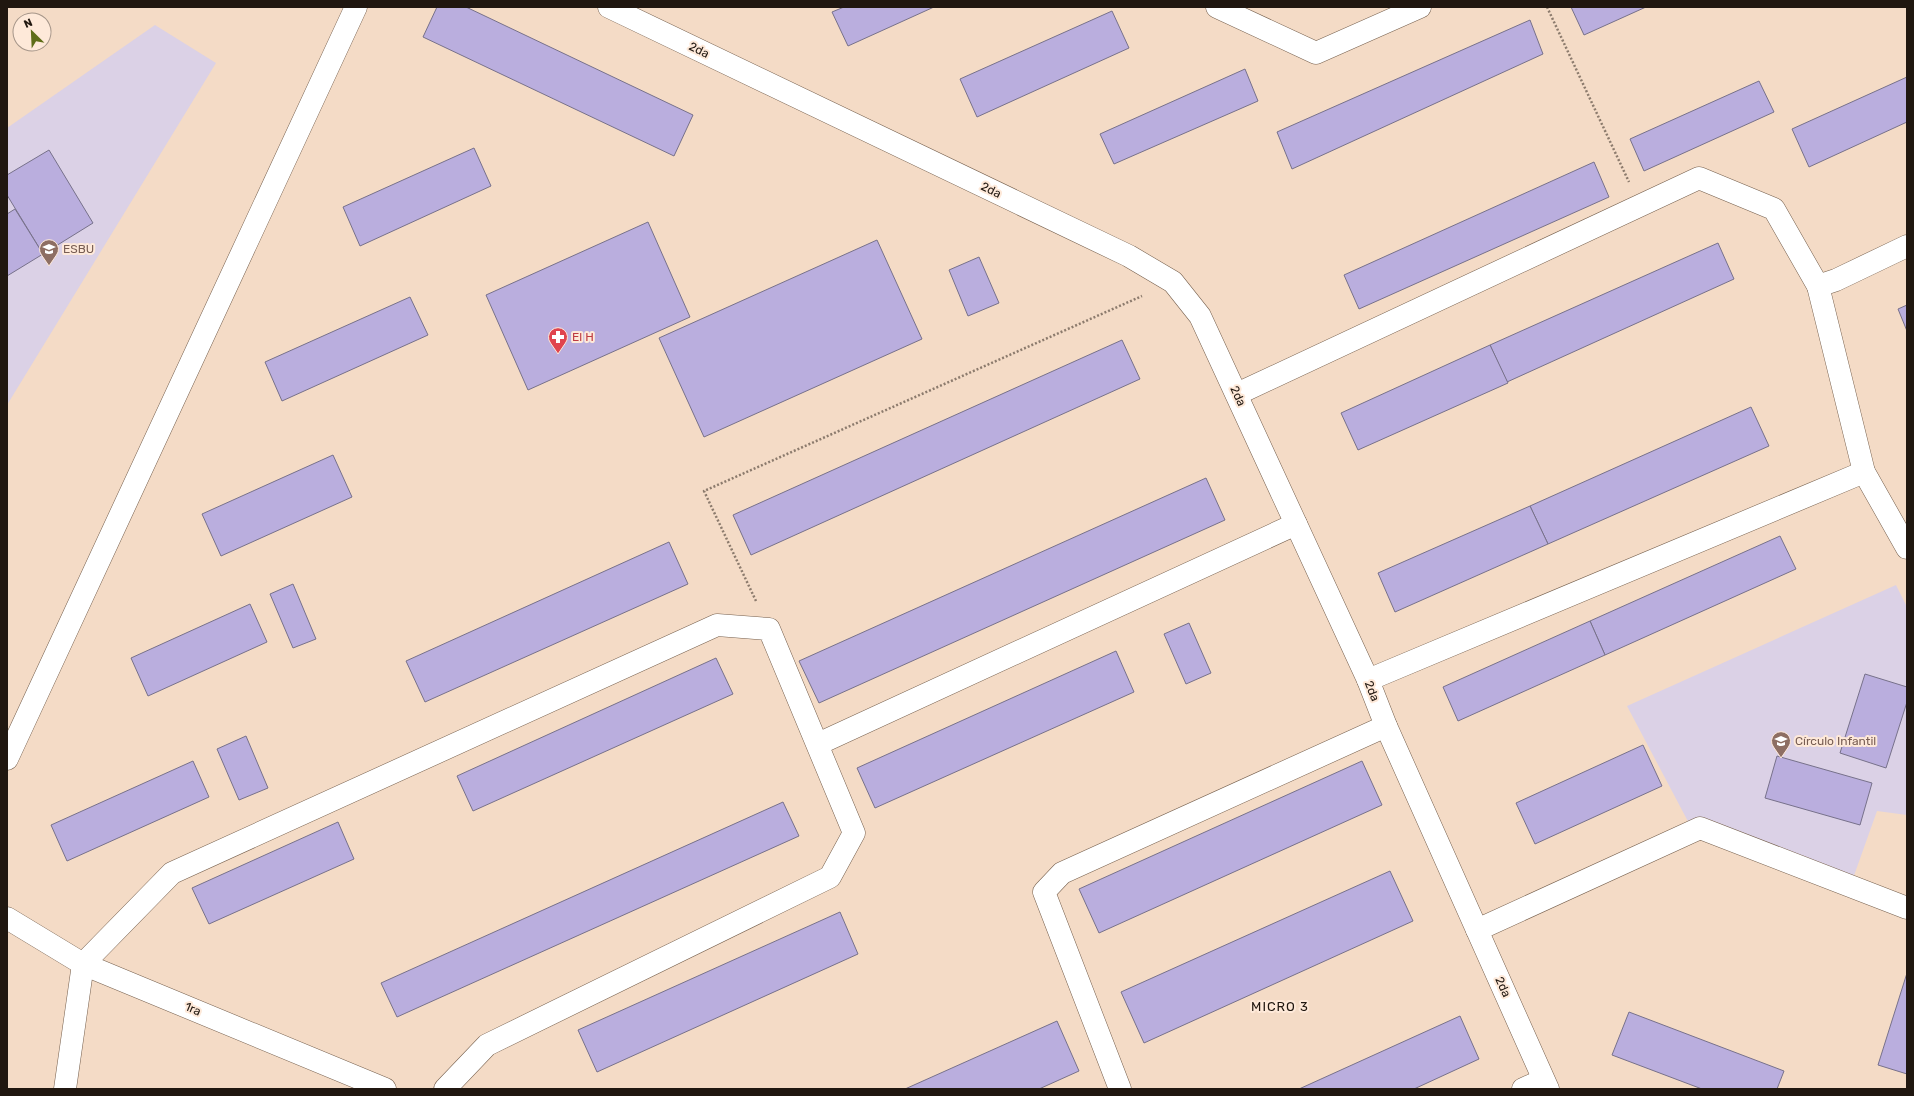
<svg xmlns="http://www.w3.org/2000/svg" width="1914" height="1096" font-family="Rubik,sans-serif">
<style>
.education{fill:#dbd1e6}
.building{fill:#baaede;stroke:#77718a}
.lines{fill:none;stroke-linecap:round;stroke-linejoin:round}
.minor-casing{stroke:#76604e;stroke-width:23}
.secondary-casing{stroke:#76604e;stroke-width:23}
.path{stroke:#8c7b6d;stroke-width:2.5;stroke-dasharray:2 2;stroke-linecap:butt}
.minor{stroke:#fff;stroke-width:22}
.secondary{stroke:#fff;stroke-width:22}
.labels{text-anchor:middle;stroke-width:4;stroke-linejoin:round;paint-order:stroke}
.street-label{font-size:12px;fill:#201710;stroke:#fee9d9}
.education-label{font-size:12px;fill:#785e54;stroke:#fee9d9;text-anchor:start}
.health-label{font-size:12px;fill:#be3a42;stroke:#fee9d9;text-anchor:start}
.neighbourhood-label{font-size:13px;letter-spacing:1px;fill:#201710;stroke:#fee9d9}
</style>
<rect width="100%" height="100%" fill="#f4dbc6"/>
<g class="education">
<polygon points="155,25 216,63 7,405 7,128"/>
<polygon points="1896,585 1907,607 1907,815 1877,811 1851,884 1692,829 1627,706"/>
</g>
<g class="building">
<polygon points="437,7 466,7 693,115 674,156 423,37"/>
<polygon points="844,7 934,7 848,46 832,12"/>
<polygon points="1571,7 1646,7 1584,35"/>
<polygon points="1112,11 1129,48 977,117 960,79"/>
<polygon points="1530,20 1543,54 1292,169 1277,132"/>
<polygon points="1245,69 1258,101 1114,164 1100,134"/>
<polygon points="1907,77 1907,122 1809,167 1792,129"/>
<polygon points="1759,81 1774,112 1644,171 1630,139"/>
<polygon points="474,148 491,186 360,246 343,207"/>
<polygon points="49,150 93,223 43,254 7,195 7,175"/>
<polygon points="1594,162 1609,197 1359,309 1344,275"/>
<polygon points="15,209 43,254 7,276 7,214"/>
<polygon points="648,222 690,317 528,390 486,295"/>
<polygon points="877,240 922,339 704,437 659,338"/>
<polygon points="1718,243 1734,279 1507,382 1490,345"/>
<polygon points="979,257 999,303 968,316 949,270"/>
<polygon points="410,297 428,335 282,401 265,362"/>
<polygon points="1907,305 1907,331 1898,309"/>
<polygon points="1122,340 1140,379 751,555 733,515"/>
<polygon points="1490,345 1508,383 1358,450 1341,413"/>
<polygon points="1751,407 1769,446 1548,544 1530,506"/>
<polygon points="333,455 352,497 221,556 202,514"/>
<polygon points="1206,478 1225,520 819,703 799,661"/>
<polygon points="1530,506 1548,544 1395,612 1378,573"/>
<polygon points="1780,536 1796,569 1605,655 1590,621"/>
<polygon points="669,542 688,584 425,702 406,661"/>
<polygon points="293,584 316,639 293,648 270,594"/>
<polygon points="250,604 267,642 148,696 131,658"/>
<polygon points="1590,621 1605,655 1458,721 1443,687"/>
<polygon points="1189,623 1211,673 1186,684 1164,634"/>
<polygon points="1116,651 1134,692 875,808 857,768"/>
<polygon points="716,658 733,694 473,811 457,776"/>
<polygon points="1865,674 1907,687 1907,702 1886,768 1840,753"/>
<polygon points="246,736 268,788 239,800 217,749"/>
<polygon points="1643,745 1662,786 1535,844 1516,803"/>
<polygon points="1777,756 1872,783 1860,825 1765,798"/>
<polygon points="193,761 209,797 67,861 51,825"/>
<polygon points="1362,761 1382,805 1099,933 1079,889"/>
<polygon points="783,802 799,836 397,1017 381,983"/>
<polygon points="338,822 354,859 209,924 192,888"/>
<polygon points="1390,871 1413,921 1144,1043 1121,992"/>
<polygon points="840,912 858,954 597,1072 578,1030"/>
<polygon points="1907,973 1907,1074 1878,1065"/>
<polygon points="1629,1012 1784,1071 1777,1089 1702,1089 1612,1055"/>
<polygon points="1460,1016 1479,1059 1414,1089 1299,1089"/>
<polygon points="1057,1021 1079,1071 1039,1089 905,1089"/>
</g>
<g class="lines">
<defs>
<g id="minor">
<polyline points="609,7 1129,256 1173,282 1200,316 1368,680 1386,726 1548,1089"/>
<polyline points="1217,7 1316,53 1420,7"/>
<polyline points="1818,286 1836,280 1907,246"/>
<polyline points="1237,394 1699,178 1774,209 1818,286 1864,472 1907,548"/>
<polyline points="1368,680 1864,472"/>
<polyline points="818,744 1296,524"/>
<polyline points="7,918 83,964 385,1089"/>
<polyline points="1477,930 1700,828 1907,908"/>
<polyline points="65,1089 83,964 172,873 717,625 769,629 854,833 830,877 487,1045 445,1089"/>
<polyline points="1120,1089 1044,892 1062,873 1386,726"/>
<polyline points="1523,1089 1543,1080"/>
</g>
<polyline id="secondary" points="7,759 356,7"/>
</defs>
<use href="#minor" class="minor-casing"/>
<use href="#secondary" class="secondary-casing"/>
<g class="path">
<polyline points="1547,7 1629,182"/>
<polyline points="756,601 704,491 1142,296"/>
</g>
<use href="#minor" class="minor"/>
<use href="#secondary" class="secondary"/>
</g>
<defs>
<symbol id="school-pin" viewBox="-11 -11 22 30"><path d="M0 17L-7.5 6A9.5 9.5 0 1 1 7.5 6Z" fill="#8d6e63" stroke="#fee9d9"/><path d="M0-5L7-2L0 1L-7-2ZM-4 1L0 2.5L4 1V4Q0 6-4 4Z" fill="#fff"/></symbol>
<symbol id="pharmacy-pin" viewBox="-11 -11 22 30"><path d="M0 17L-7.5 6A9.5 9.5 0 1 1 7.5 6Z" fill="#e0444e" stroke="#fee9d9"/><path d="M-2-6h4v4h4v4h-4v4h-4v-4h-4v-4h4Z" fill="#fff"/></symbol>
</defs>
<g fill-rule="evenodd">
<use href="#school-pin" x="38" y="238" width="22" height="30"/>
<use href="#pharmacy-pin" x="547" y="326" width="22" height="30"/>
<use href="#school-pin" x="1770" y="730" width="22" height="30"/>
</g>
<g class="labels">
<g class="street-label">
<text transform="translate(699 50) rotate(26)" y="4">2da</text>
<text transform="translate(991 190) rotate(26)" y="4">2da</text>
<text transform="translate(1238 396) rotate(65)" y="4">2da</text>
<text transform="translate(1372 691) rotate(68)" y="4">2da</text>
<text transform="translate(1503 987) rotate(66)" y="4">2da</text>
<text transform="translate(193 1009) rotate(23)" y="4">1ra</text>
</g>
<g class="education-label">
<text x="63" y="253">ESBU</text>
<text x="1795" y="745">Círculo Infantil</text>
</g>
<g class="health-label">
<text x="572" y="341">El H</text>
</g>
<g class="neighbourhood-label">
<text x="1280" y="1011">MICRO 3</text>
</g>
</g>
<rect width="1914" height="1096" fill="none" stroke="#201710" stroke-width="16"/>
<g transform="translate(32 32) rotate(336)"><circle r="19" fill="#fee9d9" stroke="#a59589"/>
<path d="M0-3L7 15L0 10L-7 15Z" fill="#5e6d18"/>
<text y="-6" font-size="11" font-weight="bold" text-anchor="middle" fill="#201710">N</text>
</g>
</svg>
